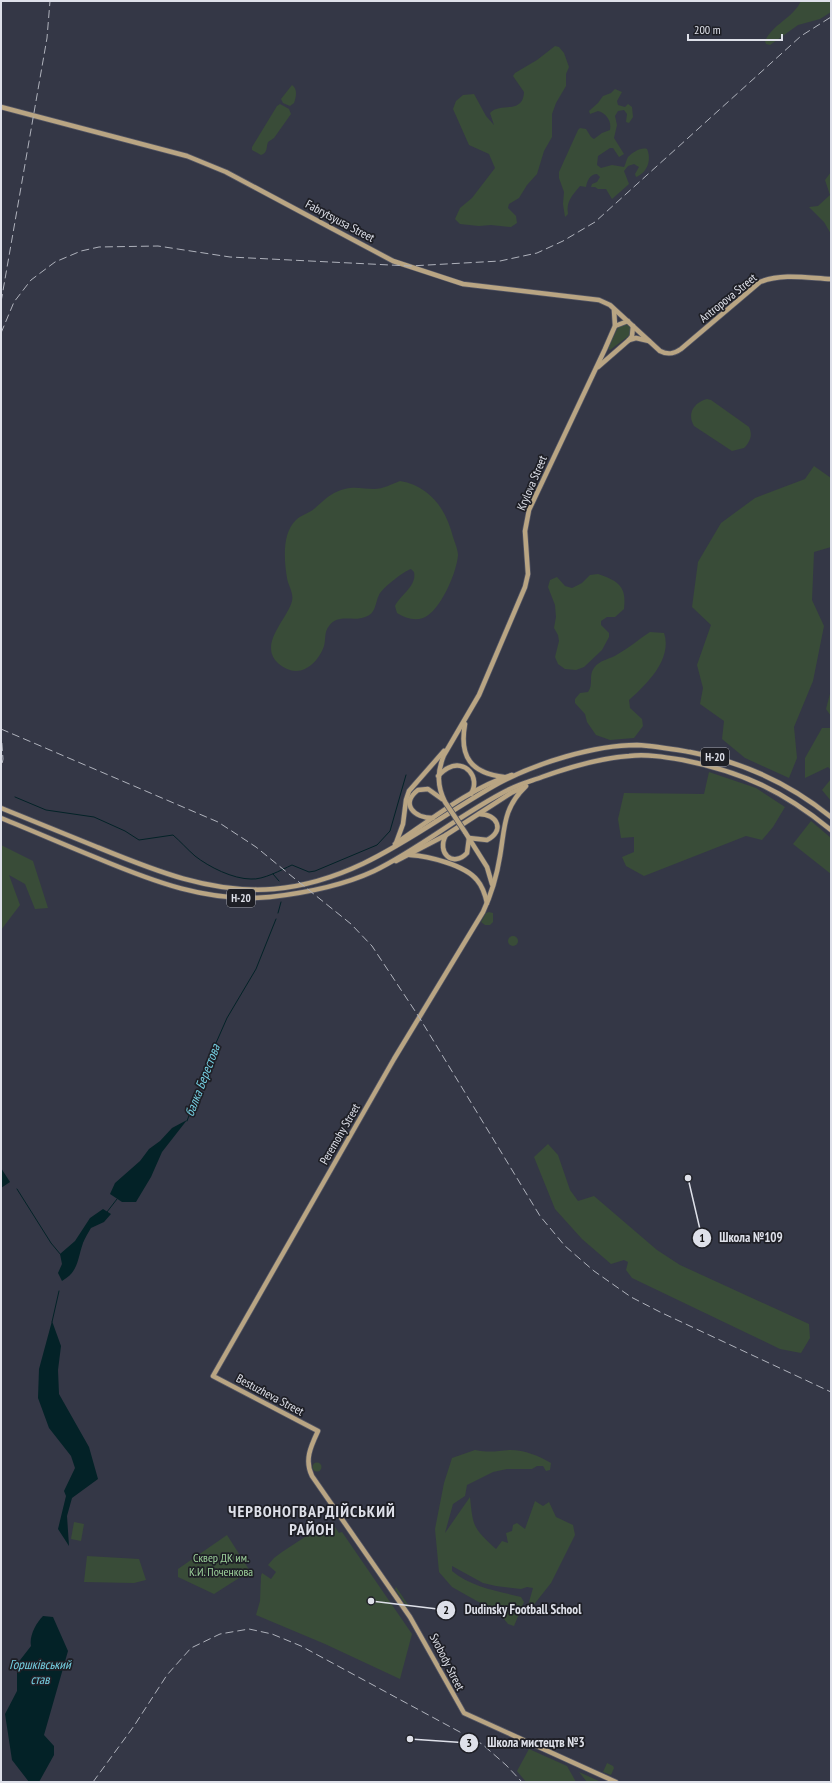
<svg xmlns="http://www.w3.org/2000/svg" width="832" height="1783" font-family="'PT Sans Narrow',sans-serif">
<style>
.green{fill:#394c38}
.water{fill:#032227}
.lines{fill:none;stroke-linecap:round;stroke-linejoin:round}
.stream{stroke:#032227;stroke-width:1}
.major-casing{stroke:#535563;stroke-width:6}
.major{stroke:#b9a583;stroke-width:4.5}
.rail{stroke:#afb2bc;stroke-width:1;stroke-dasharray:8 4;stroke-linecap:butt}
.major-bridge-casing{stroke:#535563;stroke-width:6;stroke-linecap:butt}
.major-bridge{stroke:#b9a583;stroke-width:4.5}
.labels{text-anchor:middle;stroke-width:3.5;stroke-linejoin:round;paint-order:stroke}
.shield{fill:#1e1f26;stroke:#a4a6ae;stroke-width:1}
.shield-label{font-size:11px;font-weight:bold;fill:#dee0e9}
.street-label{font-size:12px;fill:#dee0e9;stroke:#1e1f26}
.park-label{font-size:12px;fill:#9dd19b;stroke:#1e1f26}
.water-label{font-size:13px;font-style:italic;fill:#76d2e5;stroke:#1e1f26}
.district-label{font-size:16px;font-weight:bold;letter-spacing:1px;fill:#dee0e9;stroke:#1e1f26}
.leader{fill:none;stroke:#dee0e9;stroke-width:1.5}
.callout-dot{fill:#dee0e9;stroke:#1e1f26;stroke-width:1.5}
.mark-label{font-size:12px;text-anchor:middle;font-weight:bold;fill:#111}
.callout-label{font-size:13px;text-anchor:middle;font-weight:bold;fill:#dee0e9;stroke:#1e1f26;stroke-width:3.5;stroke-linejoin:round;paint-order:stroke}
</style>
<rect width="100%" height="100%" fill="#343746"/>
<g class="green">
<path d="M801,1H831V12L820,19L798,25L770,45L766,44L765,41C773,24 793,18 801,1Z"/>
<path d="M555,46L559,47L564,53L569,67L566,74V86L556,103L552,114V137L544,151L537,174L527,185L519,198L509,204L508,208L516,216L517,223L511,227L491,225L479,226L460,224L455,219L460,208L472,198L495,168L489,154L469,145L453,109L456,101L463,95L474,94L486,116L494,125L490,113C500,102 523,115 524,92L513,76L515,73L537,60Z"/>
<path d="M292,85C298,89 296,97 294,103L290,106L283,103L281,99Z"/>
<path d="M615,89L622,92L617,101L618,105L625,107L628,104L632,107L633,117L629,123L626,122L627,114L624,110L618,111L615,116L617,125L614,138L624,154L619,157L613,148H610L598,156L597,165L601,168L612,165L624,167C626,164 626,160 628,157C633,152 641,147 647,149C652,160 647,173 636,177L635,174L639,167L634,164L628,166L624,171L629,184L612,199L606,189H598L595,187H591L592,184L597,182L600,177L597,174C590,174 587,181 586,187L580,186C572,196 566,201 568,214L565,217L563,204L564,192L559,178V172L578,130L580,128L586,129L591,137L594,139L602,133L610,130C612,121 606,113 598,111L590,114L589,111L598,103L603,96L611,93Z"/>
<path d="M280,104L289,109L291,114L274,138L268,142C266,147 268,153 261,155L252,150V147L277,106Z"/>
<polygon points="831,172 831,234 824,222 809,207 818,206 830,195 825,180"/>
<polygon points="626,323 631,327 630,335 610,350 608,348 619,325"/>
<path d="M707,399L711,400L749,427C753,435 750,442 744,448L732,451L694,426C687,414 693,403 707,399Z"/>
<polygon points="814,466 831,478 831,547 814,552 812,600 824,626 813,681 794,727 797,758 789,778 745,758 722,739 724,721 700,704 703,688 697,665 711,625 692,607 698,562 721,523 755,498 805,479"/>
<path d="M400,481C430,486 446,509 453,537C455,543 458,550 458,555C457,572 440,612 423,618C414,621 405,618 397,613L395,606C401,594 417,586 414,572L411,569C404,571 382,588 379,595C375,603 376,614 365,617C354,622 338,613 329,626C324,632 326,639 324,646C320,658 309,671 296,671C290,671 284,668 279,664C257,645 287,620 292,601C294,593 288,585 287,578C284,560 282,533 296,520C301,515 309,513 314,509C327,498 332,491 350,488C358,487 366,489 374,489C383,489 392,484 400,481Z"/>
<path d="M598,574C618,581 627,586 624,609L615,617H607L601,621V625L609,633V637L602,650L584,667L576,670L565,669L558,664L555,657L559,641L558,635L554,628L556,617L555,605L548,587L550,580L557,577L565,586L572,588L582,583L590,575Z"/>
<path d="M650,632L664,633C673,659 646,685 629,700L630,708L642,719L643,726L634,738L610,740L596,735L587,722L585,714L575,703V699L580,693L588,692C594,684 588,676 594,668C599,660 611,659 618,654C629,648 639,639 650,632Z"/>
<polygon points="831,690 831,716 826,709"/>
<polygon points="822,728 831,728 831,770 828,767 805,778 805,758"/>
<polygon points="709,772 756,788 785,807 773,827 762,840 746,836 644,876 626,866 622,857 634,852 634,837 621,838 618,819 624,793 704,794"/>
<polygon points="831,779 831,801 822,790"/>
<polygon points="811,821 831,838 831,874 793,844"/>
<polygon points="1,845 33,861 48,908 35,909 25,884 9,875 20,905 1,930"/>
<polygon points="489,912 493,913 493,922 490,925 485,925 481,922 486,913"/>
<circle cx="513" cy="941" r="5"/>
<polygon points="548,1144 558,1155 570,1190 578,1201 594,1196 657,1250 680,1265 809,1324 810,1338 801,1353 780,1349 632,1278 626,1270 628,1262 624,1260 611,1264 582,1239 555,1209 534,1157"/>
<path d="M475,1450C490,1453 496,1451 510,1450C525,1450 539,1456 551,1463L550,1470L546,1471L543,1466H537L532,1469H507L493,1472L467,1485L465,1496L453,1504L445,1533L470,1497C473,1527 473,1528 496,1549L502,1541L508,1543L506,1533L512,1531L513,1525L517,1523L525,1529L535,1501L543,1506L549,1502L556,1517L573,1525L575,1535L551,1583L532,1607L527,1609L533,1588L527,1587L521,1589L496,1586L483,1583L452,1566V1571C471,1587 497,1591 521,1597L524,1602L514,1626L508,1624L500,1614L452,1587L439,1572L435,1529L444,1483L452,1458Z"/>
<circle cx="317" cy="1467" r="4.5"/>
<polygon points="74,1522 84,1524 81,1541 71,1539"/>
<polygon points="333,1524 339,1533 342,1532 412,1634 400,1679 325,1644 256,1615 260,1601 261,1576 262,1573 271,1579 276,1572 268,1565 274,1558 282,1552 283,1555 282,1552 311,1533 318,1535"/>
<polygon points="227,1535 250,1571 214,1594 178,1577 178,1569"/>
<polygon points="87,1556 139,1559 146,1580 134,1583 84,1582"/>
<polygon points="396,1587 409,1606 408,1607 407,1607 395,1589"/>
<polygon points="529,1749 567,1766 576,1782 526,1782 517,1771"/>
<polygon points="607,1763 613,1766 614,1768 611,1775 603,1772"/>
<polygon points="579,1772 601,1782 587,1782"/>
</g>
<g class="water">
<polygon points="187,1120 162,1152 151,1177 136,1202 122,1202 110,1194 115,1183 140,1161 149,1149 160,1141 172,1128"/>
<polygon points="1,1168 10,1182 1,1188"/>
<path d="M103,1209L111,1214L104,1222L91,1228C88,1233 85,1238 83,1243C77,1260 79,1271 62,1281L58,1273L62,1264L60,1254L75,1241L90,1218Z"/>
<polygon points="52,1321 61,1346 58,1370 59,1394 89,1447 98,1479 72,1498 67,1516 69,1546 58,1529 66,1496 64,1491 75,1468 71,1456 49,1428 38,1398 39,1369"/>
<path d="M43,1616L53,1617L68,1651L44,1735L54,1746V1755L39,1782H29L12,1760L5,1714L17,1691V1664L31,1646C29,1636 36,1623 43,1616Z"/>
</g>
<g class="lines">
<g class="stream">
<path d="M15,797L46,810L94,817L125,831L139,840L173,835C180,841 187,849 195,856C209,867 233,879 251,879C263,880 281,870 292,865L309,872L315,871L377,845L390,831L406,775"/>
<polyline points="273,874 279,881"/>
<polyline points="278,913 281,902"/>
<polyline points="187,1121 216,1043 227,1018 256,969 276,919"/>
<polyline points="17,1189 51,1243 61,1255"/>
<polyline points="107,1212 117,1199"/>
<polyline points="52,1322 59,1291"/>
</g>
<defs>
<g id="major">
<path d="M1,107L187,156L226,172L393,261L463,284L599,300L610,305L660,351C668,355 674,354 681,349L760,282C782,273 808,278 831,279"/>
<polyline points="615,326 628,321"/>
<polyline points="629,340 636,338 649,341"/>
<polyline points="598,367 629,340 632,336 633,326"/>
<path d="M465,724C459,757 471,773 504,777"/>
<path d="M438,776C441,773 444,770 448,768C465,759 481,777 471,794"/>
<path d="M526,786C503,808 505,827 500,856C497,875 491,895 483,912L394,1059L213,1376L318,1431C311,1446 304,1460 312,1476L410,1617L464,1713L616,1782"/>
<path d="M445,802C437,786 437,772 444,755L479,695L525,587L528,574L525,531L529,510L605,349L615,326L614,310"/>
<path d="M1,808C33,821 65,834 97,847C153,870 211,894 274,889C363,881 425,824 499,783C537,763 594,745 637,745C655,746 672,749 690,752C743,762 789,783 831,817"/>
<path d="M1,818C33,831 65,845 97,858C152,881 208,903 270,897C305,893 342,886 374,871C421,848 462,813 508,790C519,784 531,781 542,777C570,767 599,758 629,756C647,754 665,757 683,760C743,772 783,791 831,830"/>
<path d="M433,818C414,818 400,804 418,790L428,789L442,799"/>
<polyline points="465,832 487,867 492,884"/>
<path d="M446,835C436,853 453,868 467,853L469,838"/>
<path d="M469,838L487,840C505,831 498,814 479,814"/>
<polyline points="396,843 403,824 406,800 409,791 444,751"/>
<path d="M395,844C429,821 473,786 512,775"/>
<path d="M410,855C428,856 465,865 477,880C483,887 485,894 487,903"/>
<polyline points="396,861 446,835 511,793 522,788"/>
</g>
</defs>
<use href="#major" class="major-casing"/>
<use href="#major" class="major"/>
<g class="rail">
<polyline points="1,302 47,38 50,1"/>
<polyline points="1,333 14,302 31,280 55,262 81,251 99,247 158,246 230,257 410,266 500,261 537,253 563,241 595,222 801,36 831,17"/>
<polyline points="1,729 218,822 256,847 289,874 351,924 372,946 419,1017 540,1216 565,1246 594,1271 631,1297 660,1312 831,1392"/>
<polyline points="1,731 3,759 1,770"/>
<polyline points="93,1782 134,1726 167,1675 191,1648 220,1634 249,1629 272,1634 301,1646 482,1744 506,1765 522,1782"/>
</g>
<defs>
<polyline id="major-bridge" points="445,802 465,832"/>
</defs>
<use href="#major-bridge" class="major-bridge-casing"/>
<use href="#major-bridge" class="major-bridge"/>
</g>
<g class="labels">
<g class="shield">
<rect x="701" y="748" width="28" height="18" rx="3"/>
<rect x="227" y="889" width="28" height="18" rx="3"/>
</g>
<g class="shield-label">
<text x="715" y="761">Н-20</text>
<text x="241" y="902">Н-20</text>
</g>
<g class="street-label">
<text transform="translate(340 221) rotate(28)" y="4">Fabrytsyusa Street</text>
<text transform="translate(728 298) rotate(-39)" y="4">Antropova Street</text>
<text transform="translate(532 483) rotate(-67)" y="4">Krylova Street</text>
<text transform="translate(340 1134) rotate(-60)" y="4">Peremohy Street</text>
<text transform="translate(270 1395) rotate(28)" y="4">Bestuzheva Street</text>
<text transform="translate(447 1662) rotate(63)" y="4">Svobody Street</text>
</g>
<g class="park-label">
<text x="221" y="1562">Сквер ДК им.<tspan x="221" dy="14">К.И. Поченкова</tspan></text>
</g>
<g class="water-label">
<text transform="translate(202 1080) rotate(-69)" y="5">балка Берестова</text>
<text x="40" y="1669">Горшківський<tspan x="40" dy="15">став</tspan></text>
</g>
<g class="district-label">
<text x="312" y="1517">ЧЕРВОНОГВАРДІЙСЬКИЙ<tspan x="312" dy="18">РАЙОН</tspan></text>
</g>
</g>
<path class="leader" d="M688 1178L702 1238M371 1601L446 1610M410 1739L469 1743"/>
<g class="callout-dot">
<circle cx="688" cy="1178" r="4"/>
<circle cx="371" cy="1601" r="4"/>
<circle cx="410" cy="1739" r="4"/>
<circle cx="702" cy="1238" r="10"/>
<circle cx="446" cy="1610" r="10"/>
<circle cx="469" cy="1743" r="10"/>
</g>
<g class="mark-label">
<text x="702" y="1242">1</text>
<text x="446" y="1614">2</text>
<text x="469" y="1747">3</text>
</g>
<g class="callout-label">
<text x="751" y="1242">Школа №109</text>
<text x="523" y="1614">Dudinsky Football School</text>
<text x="536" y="1747">Школа мистецтв №3</text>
</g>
<rect width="832" height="1783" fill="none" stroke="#dee0e9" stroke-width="4"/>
<path d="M688 34v6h94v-6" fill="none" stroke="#dee0e9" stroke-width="2"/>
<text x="694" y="34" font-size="12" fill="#dee0e9" stroke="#1e1f26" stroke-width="3" paint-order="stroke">200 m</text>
</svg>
